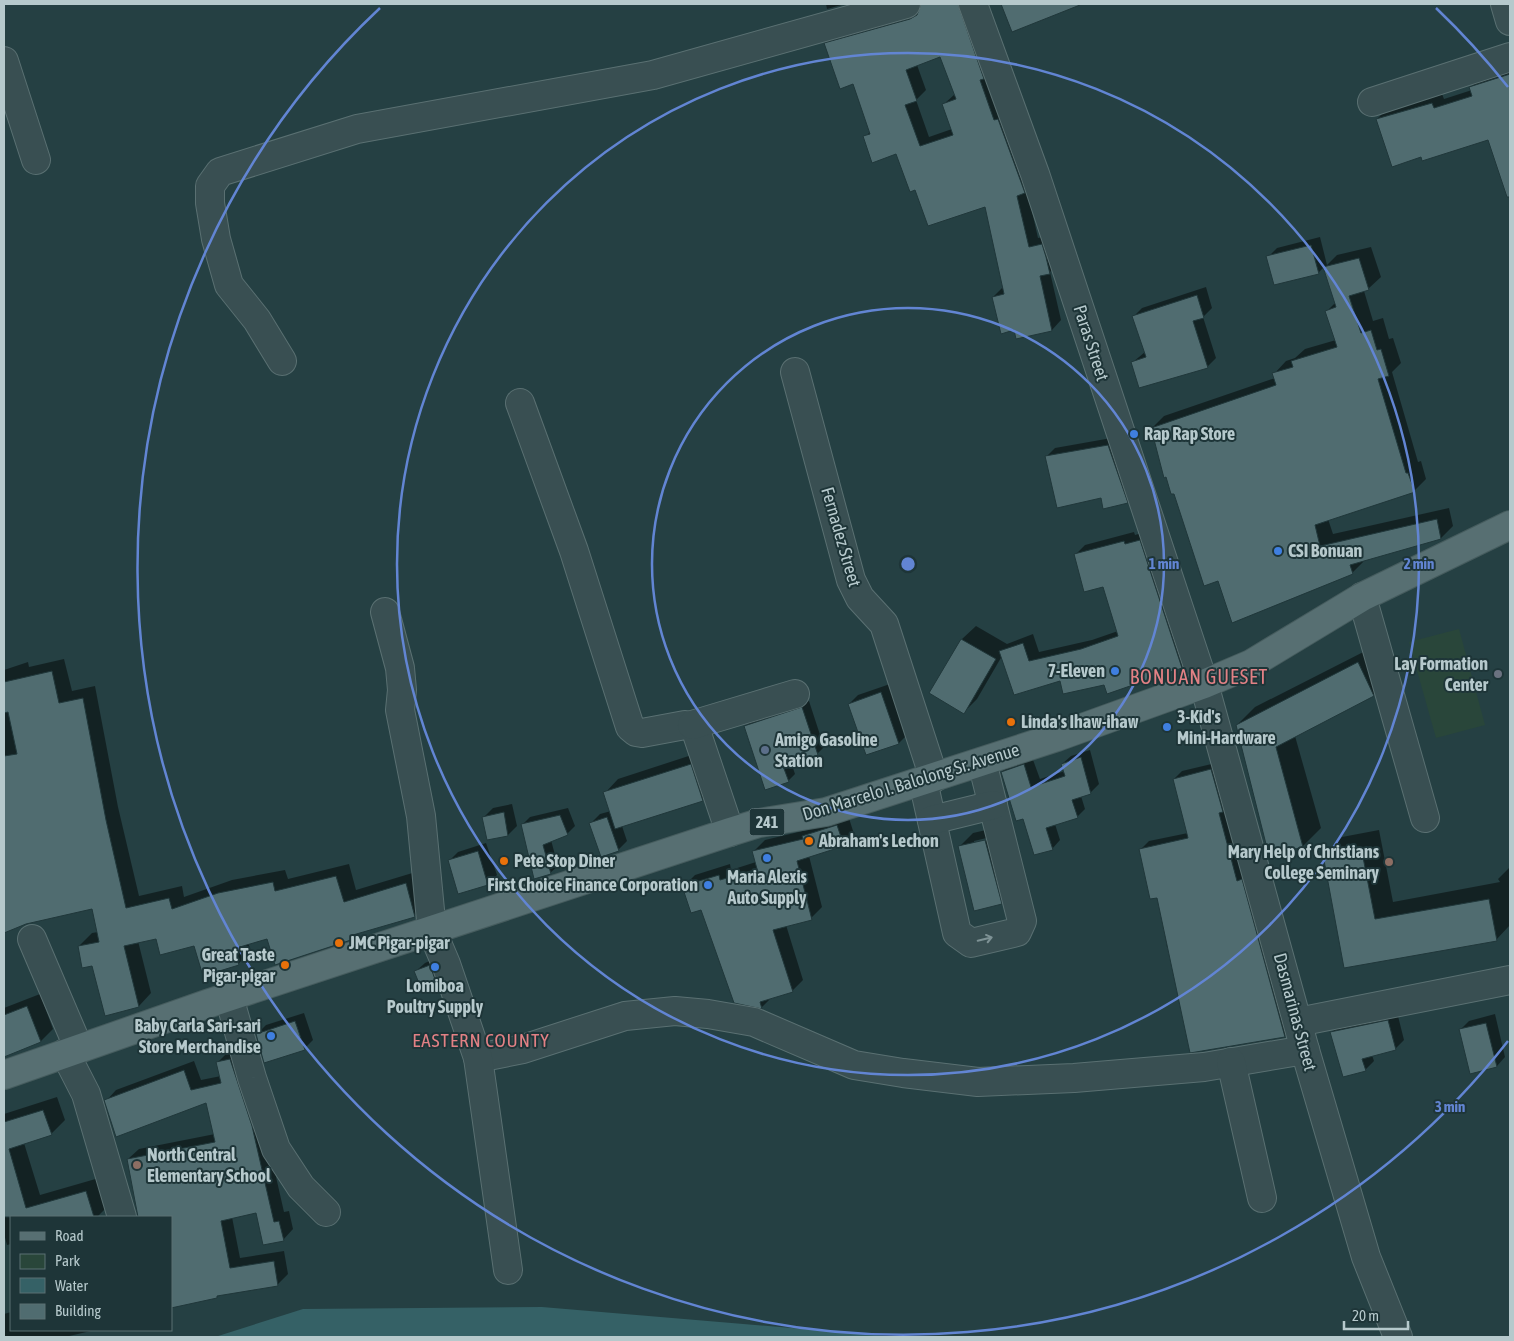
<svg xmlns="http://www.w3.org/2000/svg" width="1514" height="1341" font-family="'Asap Condensed',sans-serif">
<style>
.green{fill:#29463a}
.water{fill:#356166}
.shadow{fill:#0007;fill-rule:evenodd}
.building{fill:#506c70;stroke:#20373a;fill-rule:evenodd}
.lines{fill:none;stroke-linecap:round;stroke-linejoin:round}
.minor-casing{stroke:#5a7072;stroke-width:30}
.major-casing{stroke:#465c5e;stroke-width:30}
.minor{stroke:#394f52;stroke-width:28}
.major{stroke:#576f72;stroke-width:28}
.oneway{stroke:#7e9295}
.ring{fill:none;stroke:#6285d3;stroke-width:2.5}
.shop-dot{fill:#3f7fe0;stroke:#1e3538;stroke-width:2}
.worship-dot{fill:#6b7280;stroke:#1e3538;stroke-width:2}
.food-dot{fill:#e8710a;stroke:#1e3538;stroke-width:2}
.service-dot{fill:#5c6f8a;stroke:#1e3538;stroke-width:2}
.education-dot{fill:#8d6e63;stroke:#1e3538;stroke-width:2}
.labels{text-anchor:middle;stroke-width:4;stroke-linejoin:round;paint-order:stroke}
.shield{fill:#1e3538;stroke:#889da0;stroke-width:1}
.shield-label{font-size:16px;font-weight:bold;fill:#b6c9cc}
.street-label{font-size:18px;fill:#b6c9cc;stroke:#1e3538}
.poi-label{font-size:18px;font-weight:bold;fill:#b6c9cc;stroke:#1e3538;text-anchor:start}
.neighbourhood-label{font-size:19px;letter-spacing:1px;fill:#e28185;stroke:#1e3538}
.quarter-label{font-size:20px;letter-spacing:1px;fill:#e28185;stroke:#1e3538}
.centre{fill:#6285d3;stroke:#1e3538;stroke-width:2.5}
.ring-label{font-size:15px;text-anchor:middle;font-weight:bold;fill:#6285d3;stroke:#1e3538;stroke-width:4;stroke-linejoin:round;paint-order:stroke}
</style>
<rect width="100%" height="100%" fill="#254043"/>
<polygon class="green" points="1459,629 1485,725 1436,738 1409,642"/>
<polygon class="water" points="542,1307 899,1337 215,1337 303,1309"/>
<g class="shadow">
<polygon points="826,4 845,4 827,9"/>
<path d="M922,4H971L1027,189L1038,238L1051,235L1059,263L1050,272L1061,320L1052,330L1015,329L993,297L1003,287L985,205L916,189L897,153L865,137L871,131L854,83L826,44L835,34L922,9ZM941,56L955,94L944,104L952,129L929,137L916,100L926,90L917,65Z"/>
<polygon points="1002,4 1061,4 1061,5 1013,30"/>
<polygon points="1510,68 1510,171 1501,174 1489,139 1422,156 1377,119 1387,109 1442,94 1444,99 1472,90 1471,87 1481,77"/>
<polygon points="1320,237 1327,265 1337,255 1371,247 1381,277 1368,289 1364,291 1373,321 1383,318 1389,339 1393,338 1401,363 1392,372 1418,462 1421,461 1426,479 1414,491 1328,519 1333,534 1449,508 1453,526 1441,538 1364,561 1352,573 1219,579 1152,428 1164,416 1275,378 1274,374 1286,361 1295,358 1305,349 1336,340 1327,311 1336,302 1325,266 1318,273 1268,257 1277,248"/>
<polygon points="1206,287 1212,308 1203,317 1216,358 1207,367 1133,362 1145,352 1133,317 1142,308"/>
<polygon points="1117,437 1135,494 1127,502 1102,496 1047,456 1055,448"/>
<polygon points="1149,531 1191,658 1182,667 1104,684 1061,679 1002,656 977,699 964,712 931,693 962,639 976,626 1007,644 1033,634 1039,652 1092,640 1118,631 1104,586 1075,555 1085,545 1134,532 1135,535"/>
<polygon points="1377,645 1391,677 1373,695 1295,736 1321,828 1303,846 1237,725 1255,707"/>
<polygon points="64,659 72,691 95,686 118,807 139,896 182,886 184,897 232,880 285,870 288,879 349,864 356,890 419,871 427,903 414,916 359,932 353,938 268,937 248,943 251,951 238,964 194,944 156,937 138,941 151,993 139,1006 93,965 79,946 92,933 98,932 93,908 26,923 4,931 4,670 28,662 29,667"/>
<polygon points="890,684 908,734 899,743 867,754 849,704 858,695"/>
<polygon points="809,701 824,747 817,754 791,762 795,774 788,781 746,726 753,719"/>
<polygon points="1090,750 1099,784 1090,793 1081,796 1085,809 1077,817 1055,824 1060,840 1052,849 1023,817 1002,772 1010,764 1032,757 1040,779 1065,771 1062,764 1071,756"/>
<polygon points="704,751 716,786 702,799 622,826 627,841 618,850 591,823 600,814 611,811 605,793 618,779"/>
<polygon points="1220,762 1293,1027 1285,1036 1167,947 1158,896 1140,850 1149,841 1188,833 1174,779 1182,771"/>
<polygon points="512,804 517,826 508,835 484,817 493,808"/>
<polygon points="568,808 575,826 567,834 551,840 558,866 550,873 522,825 530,817"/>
<polygon points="848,815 854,834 843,845 809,856 822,907 811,918 786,925 803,980 792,991 771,998 762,1007 735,1002 702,908 684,886 695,875 730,864 731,870 756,862 753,852 765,840 811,829 814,825"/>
<path d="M999,827L1015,890L1001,903L959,847L973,833ZM991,837L992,839L974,844V841Z"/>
<polygon points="1379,830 1393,902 1500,882 1498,879 1510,867 1510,925 1496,940 1345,967 1324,855 1342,837"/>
<polygon points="486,843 497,875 488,884 459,893 449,861 458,852"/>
<polygon points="438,957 446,978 437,987 416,971 425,963"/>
<polygon points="40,994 53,1029 41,1041 4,1055 4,1008"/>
<polygon points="1397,1012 1404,1040 1395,1049 1372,1055 1374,1061 1365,1070 1332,1032 1341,1023"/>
<polygon points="304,1013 313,1040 304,1049 257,1034 266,1025"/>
<polygon points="1495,1014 1505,1057 1497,1066 1460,1030 1469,1021"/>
<polygon points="241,1049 262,1115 284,1212 289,1211 293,1229 283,1240 257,1212 232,1217 240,1258 284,1251 288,1274 278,1284 219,1294 171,1217 140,1217 128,1159 139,1149 215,1134 207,1102 106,1101 116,1090 194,1061 201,1080 221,1076 218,1062 228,1052"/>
<polygon points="57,1097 65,1120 51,1134 24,1143 40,1195 99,1178 108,1206 97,1217 11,1217 11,1244 7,1245 4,1234 4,1114"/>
<polygon points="11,1312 11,1330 95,1330 65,1337 4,1337 4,1314"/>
</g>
<g class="building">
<path d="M921,4H958L984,79L980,80L994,120L998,119L1025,193L1017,196L1029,247L1042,244L1046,257L1050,274L1040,276L1052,331L1016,339L1014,330L1001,334L992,297L1004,294L985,207L928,226L915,190L910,192L896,154L872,163L863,136L870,134L853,84L840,89L824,43L910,19L917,15ZM940,57L956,99L942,104L953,135L920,146L905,105L917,101L906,70Z"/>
<polygon points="1001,4 1080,4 1080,5 1012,32"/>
<polygon points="1510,74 1510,197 1507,197 1488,140 1422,161 1421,157 1392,167 1376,119 1432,103 1434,108 1472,96 1469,87"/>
<polygon points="1311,245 1319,274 1274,285 1266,256"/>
<polygon points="1359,258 1369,290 1349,296 1361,333 1371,330 1377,350 1381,349 1389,376 1378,379 1406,473 1408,473 1415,492 1315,525 1320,546 1437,519 1441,539 1350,565 1353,574 1232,623 1218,581 1204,586 1174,494 1171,494 1166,477 1164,478 1151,428 1276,385 1272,373 1293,367 1291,361 1337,347 1325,311 1336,307 1323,267"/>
<polygon points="1197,295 1204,318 1193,321 1208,368 1139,388 1131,362 1146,357 1132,316"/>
<polygon points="1108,445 1128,503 1103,509 1101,498 1057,508 1045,456"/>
<polygon points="1140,540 1182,668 1107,694 1104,685 1063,694 1060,681 1014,695 999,651 1023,643 1029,661 1081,649 1118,636 1103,587 1084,592 1074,554 1124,541 1125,544"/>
<polygon points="961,639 996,659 964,714 929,693"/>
<polygon points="1358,662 1374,696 1276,747 1303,847 1269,856 1236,725"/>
<polygon points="52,671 59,703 83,698 106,820 126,908 169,898 172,909 218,893 273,882 275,891 336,876 344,902 406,883 415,917 353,935 354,939 275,965 267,939 233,949 239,965 203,976 194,946 160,955 156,939 124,946 139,1007 105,1016 92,966 82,968 78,946 99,942 92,909 26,924 4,933 4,756 17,754 8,712 4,713 4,682"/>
<polygon points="881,692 899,744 866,755 848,704"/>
<polygon points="802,707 818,755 783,766 789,782 765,790 744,726"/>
<polygon points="1081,757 1091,794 1072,800 1078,818 1046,828 1053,850 1034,855 1023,819 1016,821 1001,772 1024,764 1031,787 1065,776 1061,764"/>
<polygon points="691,764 703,801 615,829 603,792"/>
<polygon points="1211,769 1223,812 1219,813 1237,881 1242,879 1285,1037 1190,1053 1157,898 1150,899 1139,849 1188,838 1173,779"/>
<polygon points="504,812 508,836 487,840 482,817"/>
<polygon points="560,815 568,835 543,845 551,874 534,879 521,824"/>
<polygon points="607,817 619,851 601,857 589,823"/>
<polygon points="837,825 844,846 797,861 812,920 773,930 793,992 760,1002 762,1009 734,1003 701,910 691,913 682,886 719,875 720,880 757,869 752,851 803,839 802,836"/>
<polygon points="985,840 1002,904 974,911 958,846"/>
<polygon points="1361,847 1375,919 1489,899 1497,941 1344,968 1323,855"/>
<polygon points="478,851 488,885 458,894 448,860"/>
<polygon points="430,965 438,988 423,993 414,971"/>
<polygon points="27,1006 41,1042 4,1057 4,1015"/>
<polygon points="1388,1020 1396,1050 1362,1059 1366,1071 1343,1077 1330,1032"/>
<polygon points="295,1021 305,1050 264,1063 256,1034"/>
<polygon points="1486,1023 1497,1067 1470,1074 1459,1029"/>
<polygon points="230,1059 252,1126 274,1222 279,1221 284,1241 263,1245 256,1213 221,1221 230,1268 274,1261 278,1286 217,1296 217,1298 171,1308 171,1217 138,1217 127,1159 215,1142 206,1103 116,1137 104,1100 184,1070 191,1090 221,1083 216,1062"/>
<polygon points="43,1110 52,1135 9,1149 26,1208 86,1191 94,1217 4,1217 4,1122"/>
</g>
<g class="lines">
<defs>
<g id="minor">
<polyline points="973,4 1035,174 1204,684 1305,1050 1366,1257 1398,1337"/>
<polyline points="1505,4 1510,21"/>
<polyline points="4,61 36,160"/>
<polyline points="1372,102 1510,57"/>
<polyline points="282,361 257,320 229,285 216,239 210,203 210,186 220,172 357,129 653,75 906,4"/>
<polyline points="795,372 851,580 860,598 884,624 934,778"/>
<polyline points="520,403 574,551 630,727 636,732 642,733 685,725 695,728 730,832"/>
<polyline points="1362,597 1425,818"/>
<polyline points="385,612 400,668 402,690 400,710 421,816 432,931 446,964 478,1058 523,1049 625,1016 675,1011 708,1014 754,1022 854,1065 903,1073 978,1082 1074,1078 1204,1067 1305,1050"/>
<polyline points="692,725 795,694"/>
<polyline points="923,781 957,933 971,943 1017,932 1022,921 982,762"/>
<polyline points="932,820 993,805"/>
<polyline points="32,939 79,1049"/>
<polyline points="229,997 252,1078 276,1149 301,1187 326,1212"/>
<polyline points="1298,1022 1510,980"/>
<polyline points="65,1053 86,1094 122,1217"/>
<polyline points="478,1058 508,1270"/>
<polyline points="1231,1062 1262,1198"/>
</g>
<polyline id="major" points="4,1075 207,1004 730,832 759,823 826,812 1057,737 1204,684 1251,664 1362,597 1510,525"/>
</defs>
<use href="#minor" class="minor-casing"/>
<use href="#major" class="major-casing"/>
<use href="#minor" class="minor"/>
<use href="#major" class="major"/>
</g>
<defs><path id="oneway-shaft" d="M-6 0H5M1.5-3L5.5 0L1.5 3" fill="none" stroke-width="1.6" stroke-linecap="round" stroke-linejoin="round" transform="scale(1.25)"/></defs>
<use class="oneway" href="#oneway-shaft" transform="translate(985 939) rotate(-13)"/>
<g class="ring">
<circle cx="908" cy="564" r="256"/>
<circle cx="908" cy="564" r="511"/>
<path d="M1508 1041A767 767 0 1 1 380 8M1436 8A767 767 0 0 1 1508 87"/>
</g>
<g class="shop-dot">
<circle cx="1134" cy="434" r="5"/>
<circle cx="1278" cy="551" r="5"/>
<circle cx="1115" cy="671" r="5"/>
<circle cx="1167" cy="727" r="5"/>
<circle cx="767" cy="858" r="5"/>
<circle cx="708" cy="885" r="5"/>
<circle cx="435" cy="967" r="5"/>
<circle cx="271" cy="1036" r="5"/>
</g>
<circle class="worship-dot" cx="1498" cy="674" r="5"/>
<g class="food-dot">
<circle cx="1011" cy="722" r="5"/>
<circle cx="809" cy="841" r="5"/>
<circle cx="504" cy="861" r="5"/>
<circle cx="339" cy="943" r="5"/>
<circle cx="285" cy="965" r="5"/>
</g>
<circle class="service-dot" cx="765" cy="750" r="5"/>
<g class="education-dot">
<circle cx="1389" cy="862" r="5"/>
<circle cx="137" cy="1165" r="5"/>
</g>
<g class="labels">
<rect class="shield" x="749.5" y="808.5" width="35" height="27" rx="4"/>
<g class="shield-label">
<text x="767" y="828">241</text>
</g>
<g class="street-label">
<text transform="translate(1091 343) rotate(72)" y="6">Paras Street</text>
<text transform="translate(841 537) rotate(74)" y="6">Fernadez Street</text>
<text transform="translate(911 782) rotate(-17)" y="6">Don Marcelo I. Balolong Sr. Avenue</text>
<text transform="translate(1295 1012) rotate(75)" y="6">Dasmarinas Street</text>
</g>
<g class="poi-label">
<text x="1144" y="440">Rap Rap Store</text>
<text x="1288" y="557">CSI Bonuan</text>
<text x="1488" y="670" text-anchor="end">Lay Formation<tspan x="1488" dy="21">Center</tspan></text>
<text x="1105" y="677" text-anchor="end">7-Eleven</text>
<text x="1177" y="723">3-Kid's<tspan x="1177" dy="21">Mini-Hardware</tspan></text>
<text x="1021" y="728">Linda's Ihaw-ihaw</text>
<text x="775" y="746">Amigo Gasoline<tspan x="775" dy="21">Station</tspan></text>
<text x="819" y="847">Abraham's Lechon</text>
<text x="1379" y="858" text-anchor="end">Mary Help of Christians<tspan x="1379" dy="21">College Seminary</tspan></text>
<text x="514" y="867">Pete Stop Diner</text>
<text x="767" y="883" text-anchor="middle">Maria Alexis<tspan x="767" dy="21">Auto Supply</tspan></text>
<text x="698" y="891" text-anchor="end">First Choice Finance Corporation</text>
<text x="349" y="949">JMC Pigar-pigar</text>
<text x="275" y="961" text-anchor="end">Great Taste<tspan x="275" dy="21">Pigar-pigar</tspan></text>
<text x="435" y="992" text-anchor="middle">Lomiboa<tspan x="435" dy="21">Poultry Supply</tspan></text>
<text x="261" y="1032" text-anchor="end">Baby Carla Sari-sari<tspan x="261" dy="21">Store Merchandise</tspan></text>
<text x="147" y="1161">North Central<tspan x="147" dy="21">Elementary School</tspan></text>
</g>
<g class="neighbourhood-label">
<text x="481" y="1047">EASTERN COUNTY</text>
</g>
<g class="quarter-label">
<text x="1199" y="684">BONUAN GUESET</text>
</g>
</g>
<circle cx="908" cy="564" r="8" class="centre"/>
<g class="ring-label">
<text x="1164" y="569">1 min</text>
<text x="1419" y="569">2 min</text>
<text x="1450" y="1112">3 min</text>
</g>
<rect width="1514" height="1341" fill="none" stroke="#b6c9cc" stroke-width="10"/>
<rect x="10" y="1216" width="162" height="115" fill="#1e3538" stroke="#5b7073"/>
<rect x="20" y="1232" width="25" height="8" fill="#576f72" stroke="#5b7073"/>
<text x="55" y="1241" font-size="15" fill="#b6c9cc">Road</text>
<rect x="20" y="1254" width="25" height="15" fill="#29463a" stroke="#5b7073"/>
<text x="55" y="1266" font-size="15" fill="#b6c9cc">Park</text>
<rect x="20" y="1278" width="25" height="15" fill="#356166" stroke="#5b7073"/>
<text x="55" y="1291" font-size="15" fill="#b6c9cc">Water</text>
<rect x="20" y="1304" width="25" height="15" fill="#506c70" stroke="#5b7073"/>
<text x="55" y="1316" font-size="15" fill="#b6c9cc">Building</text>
<path d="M1344 1321v8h64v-8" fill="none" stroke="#b6c9cc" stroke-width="2.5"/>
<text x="1352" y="1321" font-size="15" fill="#b6c9cc" stroke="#1e3538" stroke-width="4" paint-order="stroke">20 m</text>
</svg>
